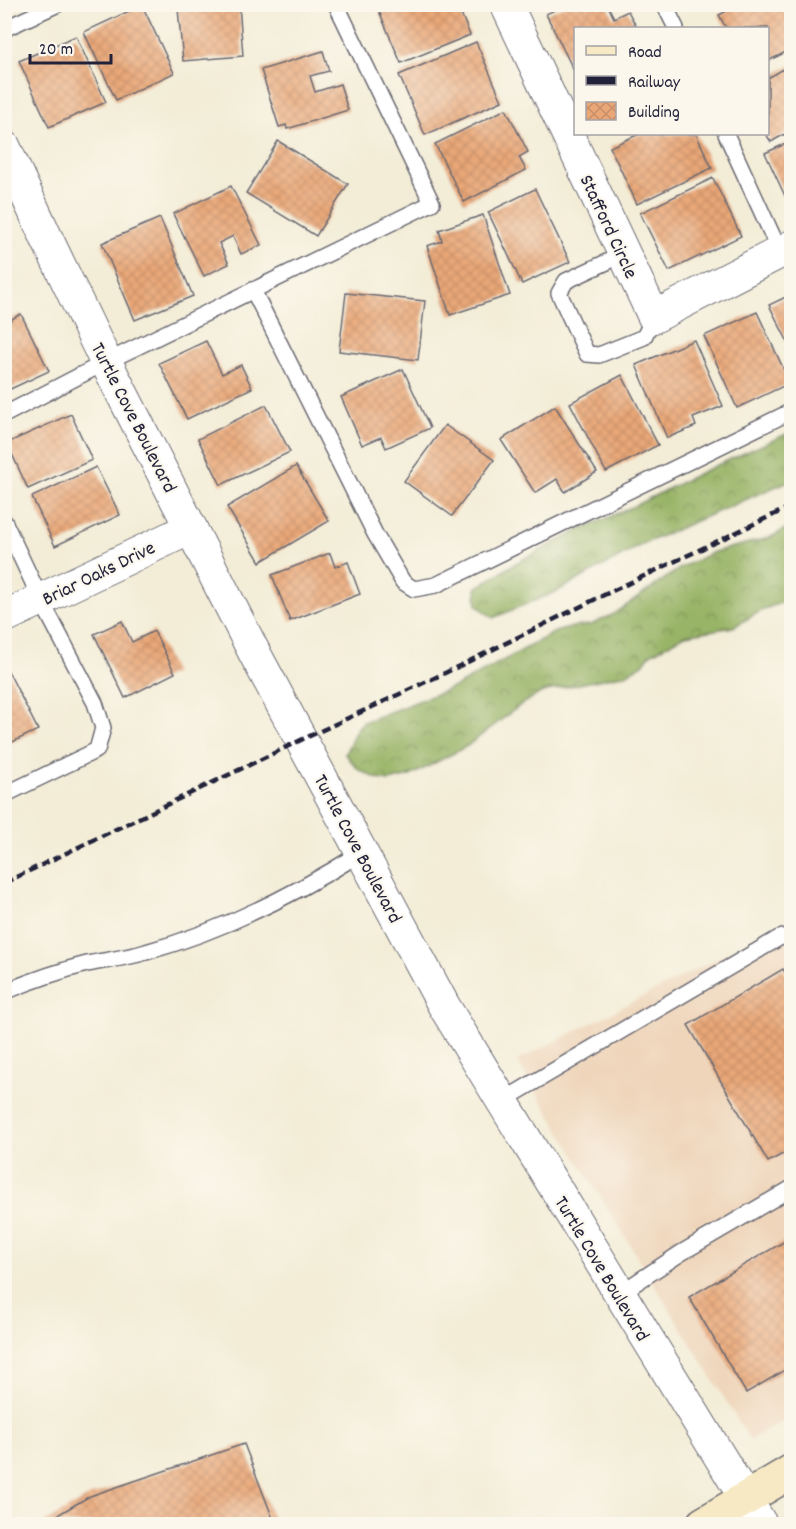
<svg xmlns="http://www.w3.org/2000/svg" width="796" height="1529" font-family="Dekko,sans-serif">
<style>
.built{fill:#efd6bb}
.forest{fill:url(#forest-crowns);stroke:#5d6b50;stroke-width:1.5}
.building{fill:url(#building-cross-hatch)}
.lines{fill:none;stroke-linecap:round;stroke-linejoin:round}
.service-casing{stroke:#6b6972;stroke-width:18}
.minor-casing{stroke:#6b6972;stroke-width:34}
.secondary-casing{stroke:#6b6972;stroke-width:36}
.service{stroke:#fff;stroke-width:15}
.minor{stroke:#fff;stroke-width:32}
.secondary{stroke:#f6e9c3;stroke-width:33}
.rail{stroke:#22223b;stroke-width:4.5;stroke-dasharray:9 4.5;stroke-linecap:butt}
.labels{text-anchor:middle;stroke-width:4.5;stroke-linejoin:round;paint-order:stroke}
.street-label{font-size:20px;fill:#22223b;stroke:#fbf7ec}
</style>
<defs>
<pattern id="forest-crowns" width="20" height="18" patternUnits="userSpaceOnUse" patternTransform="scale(1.5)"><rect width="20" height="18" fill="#98b466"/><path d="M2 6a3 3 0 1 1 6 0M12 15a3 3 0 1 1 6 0" fill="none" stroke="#7c9255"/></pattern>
<pattern id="building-cross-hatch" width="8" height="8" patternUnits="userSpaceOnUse" patternTransform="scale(1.5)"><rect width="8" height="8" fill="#e9a777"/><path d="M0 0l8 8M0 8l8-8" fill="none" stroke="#c88f68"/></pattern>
</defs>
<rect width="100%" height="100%" fill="#fbf7ec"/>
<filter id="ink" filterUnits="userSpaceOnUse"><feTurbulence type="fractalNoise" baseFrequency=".0167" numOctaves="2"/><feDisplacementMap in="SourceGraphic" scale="12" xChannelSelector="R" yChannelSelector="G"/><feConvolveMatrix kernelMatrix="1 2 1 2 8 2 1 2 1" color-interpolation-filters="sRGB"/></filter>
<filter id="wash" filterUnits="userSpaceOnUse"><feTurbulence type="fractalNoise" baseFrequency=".008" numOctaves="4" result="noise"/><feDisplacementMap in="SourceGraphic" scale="24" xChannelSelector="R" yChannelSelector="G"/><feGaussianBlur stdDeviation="1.35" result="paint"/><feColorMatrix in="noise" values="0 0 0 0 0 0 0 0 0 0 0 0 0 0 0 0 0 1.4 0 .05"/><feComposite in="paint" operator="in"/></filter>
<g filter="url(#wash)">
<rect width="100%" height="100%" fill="#f3edd7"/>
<polygon class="built" points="791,921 791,1417 750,1440 517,1061"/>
<g class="forest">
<polygon points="791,432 791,480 643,544 558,591 493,618 477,605 476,588 516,563 582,529 632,507 706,470"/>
<polygon points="791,526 791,599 764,609 733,627 685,635 650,654 643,664 626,674 542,692 522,704 467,746 410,776 389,781 378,779 359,770 345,754 357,728 364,722 457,686 555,632 576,626 591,625 614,614 682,567 714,552 769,538"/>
</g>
<g id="blocks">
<g class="building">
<polygon points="181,4 239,4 243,56 183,61 178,9 182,9"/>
<polygon points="376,4 457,4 470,35 401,63"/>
<polygon points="567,4 607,4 614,18 628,11 637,28 576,28 576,70 574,71 546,14"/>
<polygon points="740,4 783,4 792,21 792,49 768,61 768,28 726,28 719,15"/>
<polygon points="142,5 174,73 116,100 84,32"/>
<polygon points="76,36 106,102 49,127 19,61"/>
<polygon points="476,42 502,101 425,135 399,75"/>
<polygon points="323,51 329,71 310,76 315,92 340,84 348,110 287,129 286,125 279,127 261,70"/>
<polygon points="792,64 792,130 771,142 766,134 768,134 768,78"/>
<polygon points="506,109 528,152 519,157 526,170 464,202 435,144"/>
<polygon points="639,134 696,134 712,168 637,204 610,147"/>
<polygon points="278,141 348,184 316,236 246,193"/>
<polygon points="792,141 792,211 765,153"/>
<polygon points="713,178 741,236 669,271 640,213"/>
<polygon points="231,186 261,245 241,254 233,236 219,243 229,264 204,276 173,214"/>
<polygon points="535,189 570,262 522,284 488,212"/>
<polygon points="483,215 510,295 450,315 427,246 442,241 439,230"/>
<polygon points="160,218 193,296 135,320 102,243"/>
<polygon points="346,293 425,301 418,360 339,351"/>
<polygon points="792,294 792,350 769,305"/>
<polygon points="757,312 790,383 737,408 704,336"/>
<polygon points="21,314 49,371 4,392 4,323"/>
<polygon points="694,340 723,406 693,418 696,426 667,438 636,365"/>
<polygon points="206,341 222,374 241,365 252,388 187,419 159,363"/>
<polygon points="403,369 430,428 386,448 381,437 362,445 341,397"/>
<polygon points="622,375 658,445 606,472 570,403"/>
<polygon points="266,405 290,452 221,485 198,439"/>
<polygon points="555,406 597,472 565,492 557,479 535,493 501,440"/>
<polygon points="71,414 92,460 28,489 7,443"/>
<polygon points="445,425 494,460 452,516 404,481"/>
<polygon points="296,466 329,521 260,562 227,507"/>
<polygon points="96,467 120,515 55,546 32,497"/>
<polygon points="330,553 335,567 348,562 360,594 290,621 272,575"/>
<polygon points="122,621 132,642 154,631 175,673 125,698 94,634"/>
<polygon points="4,663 38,730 4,746"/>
<polygon points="783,969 792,983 792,1149 768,1162 688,1025"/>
<polygon points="792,1237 792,1366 746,1393 689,1297"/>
<polygon points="244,1444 275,1524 42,1524 90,1496"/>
</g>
</g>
</g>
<g filter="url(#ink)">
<use href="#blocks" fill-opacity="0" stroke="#6b6972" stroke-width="1.5"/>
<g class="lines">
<defs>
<g id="service">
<polyline points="664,4 676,28"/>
<polyline points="4,29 58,4"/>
<polyline points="726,134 780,252"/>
<polyline points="624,254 566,281 559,293 587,354 599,355 644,337 654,317"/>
<polyline points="253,290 375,534 403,582 414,589 436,585 792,411"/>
<polyline points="4,415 106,362 432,203 336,4"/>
<polyline points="4,521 41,600 95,703 103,728 97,750 4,795"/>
<path d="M4,992C31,981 59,971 87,964C106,960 127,958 146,952C222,931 294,895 361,853"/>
<polyline points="502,1101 779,938 792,935"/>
<polyline points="619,1294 681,1253 792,1188"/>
</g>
<g id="minor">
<polyline points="506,4 654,317 792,246"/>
<polyline points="4,146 47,239 106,362 255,654 444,1006 761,1524"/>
<polyline points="4,617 191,528"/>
</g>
<polyline id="secondary" points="703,1524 792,1471"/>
</defs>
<use href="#service" class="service-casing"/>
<use href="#minor" class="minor-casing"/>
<use href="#secondary" class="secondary-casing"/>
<use href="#service" class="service"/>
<use href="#minor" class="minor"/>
<use href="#secondary" class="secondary"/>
<polyline class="rail" points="4,883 301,740 447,672 606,594 792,506"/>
</g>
</g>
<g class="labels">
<g class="street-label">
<text transform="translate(610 226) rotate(65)" y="7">Stafford Circle</text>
<text transform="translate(135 417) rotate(63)" y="7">Turtle Cove Boulevard</text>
<text transform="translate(98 572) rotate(-26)" y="7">Briar Oaks Drive</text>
<text transform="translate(359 848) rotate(62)" y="7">Turtle Cove Boulevard</text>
<text transform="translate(603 1268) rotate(59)" y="7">Turtle Cove Boulevard</text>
</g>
</g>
<rect width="796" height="1529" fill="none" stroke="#fbf7ec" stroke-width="24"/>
<rect x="574" y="27" width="195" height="108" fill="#fbf7ec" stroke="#a4a2a5" stroke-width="1.5"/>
<rect x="586" y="46" width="30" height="9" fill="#f6e9c3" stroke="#a4a2a5" stroke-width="1.5"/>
<text x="628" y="57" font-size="18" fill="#22223b">Road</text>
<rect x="586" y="76" width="30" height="9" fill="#22223b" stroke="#a4a2a5" stroke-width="1.5"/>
<text x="628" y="87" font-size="18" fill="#22223b">Railway</text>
<rect x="586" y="102" width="30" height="18" fill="url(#building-cross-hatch)" stroke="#a4a2a5" stroke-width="1.5"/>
<text x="628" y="117" font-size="18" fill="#22223b">Building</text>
<path d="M30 54v9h81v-9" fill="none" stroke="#22223b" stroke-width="3"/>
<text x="39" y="54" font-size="18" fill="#22223b" stroke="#fbf7ec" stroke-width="4.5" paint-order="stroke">20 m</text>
</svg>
